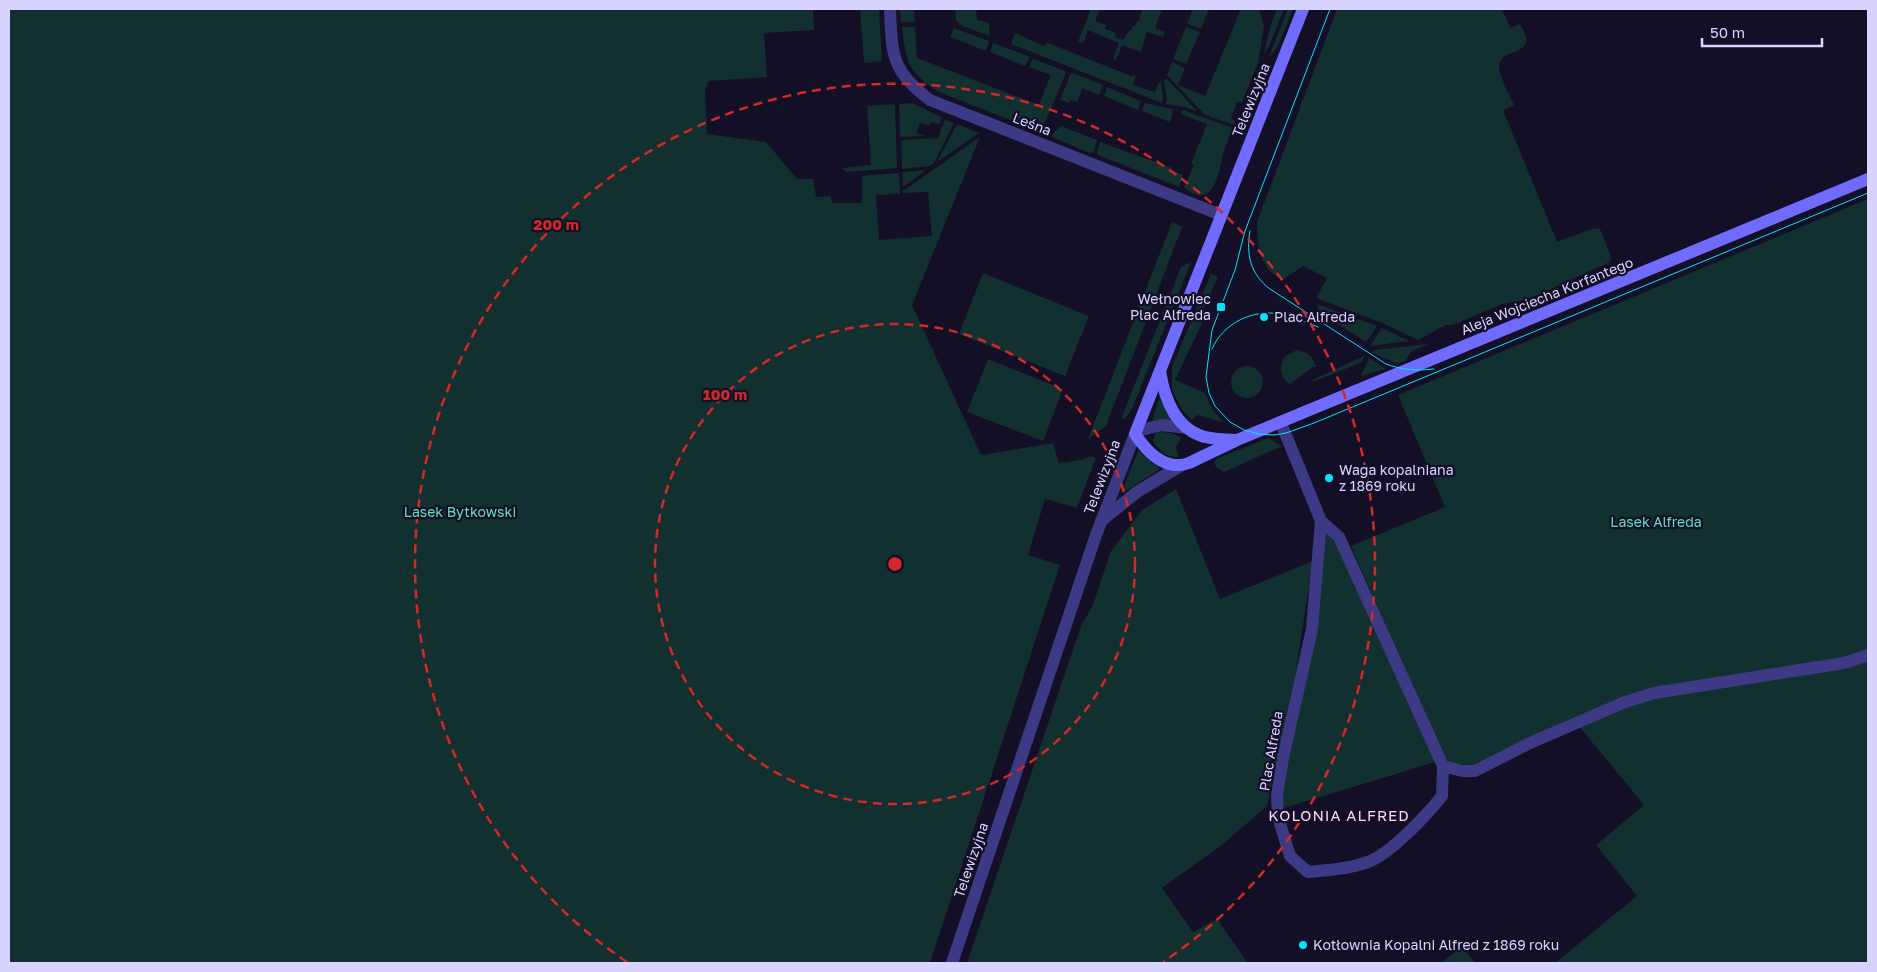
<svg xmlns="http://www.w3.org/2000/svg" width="1877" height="972" font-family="'Golos Text',sans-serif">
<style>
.green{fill:#12302f}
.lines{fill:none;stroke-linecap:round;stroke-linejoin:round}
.minor{stroke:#3d3a85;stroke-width:12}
.tertiary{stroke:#3d3a85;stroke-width:12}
.secondary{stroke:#6f6bff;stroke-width:12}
.tram{stroke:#00e5ff;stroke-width:1}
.ring{fill:none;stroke:#d62828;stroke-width:2.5;stroke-dasharray:9 6}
.poi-dot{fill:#00e5ff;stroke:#130f26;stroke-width:2}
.labels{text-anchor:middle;stroke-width:4.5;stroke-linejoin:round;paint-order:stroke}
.street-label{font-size:14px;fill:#d9d4ff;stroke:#130f26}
.poi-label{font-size:14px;fill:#d9d4ff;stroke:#130f26;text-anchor:start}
.park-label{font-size:14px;fill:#5fe0c0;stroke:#130f26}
.neighbourhood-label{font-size:15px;letter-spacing:1px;fill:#ffd6f0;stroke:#130f26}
.centre{fill:#d62828;stroke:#130f26;stroke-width:2.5}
.ring-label{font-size:15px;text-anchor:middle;font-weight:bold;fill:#d62828;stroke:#130f26;stroke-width:4.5;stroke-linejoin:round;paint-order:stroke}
</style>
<rect width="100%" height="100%" fill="#130f26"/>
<g class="green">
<polygon points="9,9 813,9 814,30 764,33 767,77 709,81 705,90 707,134 766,142 797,179 813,179 816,197 831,196 832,203 862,203 862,176 899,173 900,194 876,195 879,240 932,236 928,192 903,193 903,191 980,137 912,305 981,455 1053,443 1059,463 1081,460 1091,456 1096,458 1077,508 1045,499 1028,555 1060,565 930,963 9,963"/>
<polygon points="860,9 879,9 882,61 864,63"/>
<polygon points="900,9 914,9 915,22 901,22"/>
<polygon points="955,9 976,9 977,20 989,23 990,36 962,26 956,21"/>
<polygon points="1091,9 1100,9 1095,21 1106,25 1105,29 1116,33 1115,37 1123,40 1129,31 1131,31 1133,26 1135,26 1137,21 1139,21 1142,9 1162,9 1155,28 1165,32 1163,37 1147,32 1141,52 1122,45 1116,60 1113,59 1119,43 1088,30 1083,43 1078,42"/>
<polygon points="1193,9 1209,9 1201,29 1187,24"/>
<polygon points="1241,9 1259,9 1264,26 1258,63 1242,102 1237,102 1231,118 1235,121 1234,125 1205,115 1167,75 1172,62 1185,68 1178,85 1205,96"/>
<polygon points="1277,9 1284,9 1269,46 1264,54 1270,27"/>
<polygon points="1288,9 1293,9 1278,46 1268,59"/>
<path d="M1337,9H1502L1510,28L1520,24C1522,28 1526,34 1526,39C1527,55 1502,50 1499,64C1497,73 1510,96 1514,105L1503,110L1557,242L1594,228L1600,229L1611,256L1610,262L1529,299L1502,304L1453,325H1446L1418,340L1382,323L1316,298L1327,278L1303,266L1282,280C1258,266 1258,247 1257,222Z"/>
<path d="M902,27H915L917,58L1039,105L1051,75L1029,67L1032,60L1034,59L1065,71V75L1041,132L939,92C908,73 906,61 902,27Z"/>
<polygon points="1186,27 1200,32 1186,64 1173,59"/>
<polygon points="954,28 989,41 986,51 950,37"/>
<polygon points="1015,33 1044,46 1048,43 1131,76 1136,75 1133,85 1155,92 1159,82 1161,82 1163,96 1162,103 1011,44"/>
<polygon points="993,43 1028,56 1029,58 1025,66 990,52"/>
<polygon points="1073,73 1103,85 1099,95 1082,88 1077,102 1071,100 1069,103 1060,100 1070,75"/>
<polygon points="1166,78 1197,111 1185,107 1166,104 1167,99 1164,81"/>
<polygon points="1107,87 1141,101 1138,110 1104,96"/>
<polygon points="912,103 941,117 940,124 931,122 930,125 920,123 916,133 926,136 900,137 899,105 900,104"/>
<polygon points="1145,103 1172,109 1173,112 1170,122 1142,111"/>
<polygon points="893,104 895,106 897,168 846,172 842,168 871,165 867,106"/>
<path d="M1183,110L1233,128C1230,136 1225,145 1223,154C1219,175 1212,212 1184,187L1194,165L1191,164L1207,124L1183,115L1181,113Z"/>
<polygon points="945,120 954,123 934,163 930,166 902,169 901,140 938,138"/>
<polygon points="957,124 979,133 937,162"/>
<polygon points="1061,126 1097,140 1094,151 1090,153 1052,137 1055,131"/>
<polygon points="1100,142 1172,168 1172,170 1183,175 1179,187 1098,155 1097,152"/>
<polygon points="926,170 903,187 902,172"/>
<polygon points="1868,199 1868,963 1555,963 1637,896 1596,845 1644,805 1573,719 1480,766 1450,763 1442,755 1351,546 1445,507 1398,395"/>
<polygon points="1172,222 1182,227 1106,426 1088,439"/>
<polygon points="1191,262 1132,409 1126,418 1121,419 1181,267"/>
<polygon points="983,273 1089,316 1065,376 959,334"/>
<polygon points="1211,274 1218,277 1200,316 1204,319 1175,380 1205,393 1212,409 1223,422 1197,415 1192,420 1182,410 1172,390 1172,367"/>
<polygon points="1317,304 1377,326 1366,342 1319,312"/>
<polygon points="1382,328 1409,341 1370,346"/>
<polygon points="1429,344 1412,351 1405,361 1398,364 1373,353 1374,350"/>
<path d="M1297,350C1308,352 1313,356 1316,367H1313L1290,384C1279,377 1279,365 1285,356Z"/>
<polygon points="1364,356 1362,362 1313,382 1312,380"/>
<polygon points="1369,358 1386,369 1361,376"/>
<polygon points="988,359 1063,389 1043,441 967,412"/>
<circle cx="1247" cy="382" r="16"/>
<polygon points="1159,399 1160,399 1172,420 1152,421"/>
<path d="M1161,432L1170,433L1181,437L1176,448L1179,457C1166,457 1158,451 1153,440L1156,433Z"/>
<polygon points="1268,438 1282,446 1224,472 1216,467 1214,462 1216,459"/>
<polygon points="1138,450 1160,469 1121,494 1138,451"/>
<polygon points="1176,489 1220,599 1313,561 1295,677 1267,806 1222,845 1162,888 1193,932 1217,919 1248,963 967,963 1081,626 1093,605 1111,551 1142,510"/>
<polygon points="1326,533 1338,545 1435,762 1284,808 1282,795"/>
<polygon points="1462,947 1475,963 1441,963"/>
</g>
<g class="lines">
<g class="minor">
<path d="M890,9C892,55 891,71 930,100L1221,215"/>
<path d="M1281,423L1321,521L1312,629L1283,758L1277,795L1278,817L1290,856L1308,872C1328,870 1348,869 1368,862C1390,854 1427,815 1442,796L1443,766L1339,537L1321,521"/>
<polyline points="1443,766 1462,771 1475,771 1530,743 1625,702 1654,693 1844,663 1868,655"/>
</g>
<g class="tertiary">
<polyline points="1137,431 1162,425 1186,428"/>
<polyline points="1101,521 1137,492 1182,465"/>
<polyline points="952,963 1096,535 1135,434"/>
</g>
<g class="secondary">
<path d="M1303,9L1135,434C1147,452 1165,472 1189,463L1237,440L1868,179"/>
<path d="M1160,371C1164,396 1174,425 1199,435C1210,440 1223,439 1235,440"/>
</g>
<g class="tram">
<polyline points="1330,9 1245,231 1235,270 1212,330 1206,377 1209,393 1215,406 1230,422 1244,430 1259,434 1274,435 1286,433 1314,423 1868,193"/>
<path d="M1250,231C1246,254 1250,274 1270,289L1386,364C1402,370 1417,371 1434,369"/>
<path d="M1212,349C1223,323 1253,309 1280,314C1293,317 1305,322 1318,327"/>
</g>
</g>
<g class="ring">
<circle cx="895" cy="564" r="240"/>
<path d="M627 962A480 480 0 1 1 1163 962"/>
</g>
<g class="poi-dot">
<rect x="1216" y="302" width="10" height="10" rx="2.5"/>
<circle cx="1264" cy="317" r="5"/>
<circle cx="1329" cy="478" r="5"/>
<circle cx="1303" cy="945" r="5"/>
</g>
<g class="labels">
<g class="street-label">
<text transform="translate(1251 100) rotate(-68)" y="5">Telewizyjna</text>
<text transform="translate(1032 124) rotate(21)" y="5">Leśna</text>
<text transform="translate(1547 296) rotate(-22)" y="5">Aleja Wojciecha Korfantego</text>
<text transform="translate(1102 477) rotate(-69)" y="5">Telewizyjna</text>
<text transform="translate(1271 751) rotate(-80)" y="5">Plac Alfreda</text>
<text transform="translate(971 860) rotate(-71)" y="5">Telewizyjna</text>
</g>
<g class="poi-label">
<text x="1211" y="304" text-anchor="end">Wełnowiec<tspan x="1211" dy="16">Plac Alfreda</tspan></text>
<text x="1274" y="322">Plac Alfreda</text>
<text x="1339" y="475">Waga kopalniana<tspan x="1339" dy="16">z 1869 roku</tspan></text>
<text x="1313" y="950">Kotłownia Kopalni Alfred z 1869 roku</text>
</g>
<g class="park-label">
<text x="460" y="517">Lasek Bytkowski</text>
<text x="1656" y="527">Lasek Alfreda</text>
</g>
<g class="neighbourhood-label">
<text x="1339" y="821">KOLONIA ALFRED</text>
</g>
</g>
<circle cx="895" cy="564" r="8" class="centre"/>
<g class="ring-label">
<text x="556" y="230">200 m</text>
<text x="725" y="400">100 m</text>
</g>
<rect width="1877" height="972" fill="none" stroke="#d9d4ff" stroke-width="20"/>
<path d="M1702 38v8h120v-8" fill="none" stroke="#d9d4ff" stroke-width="2.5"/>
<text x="1710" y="38" font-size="15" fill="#d9d4ff" stroke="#130f26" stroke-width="4" paint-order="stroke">50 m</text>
</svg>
